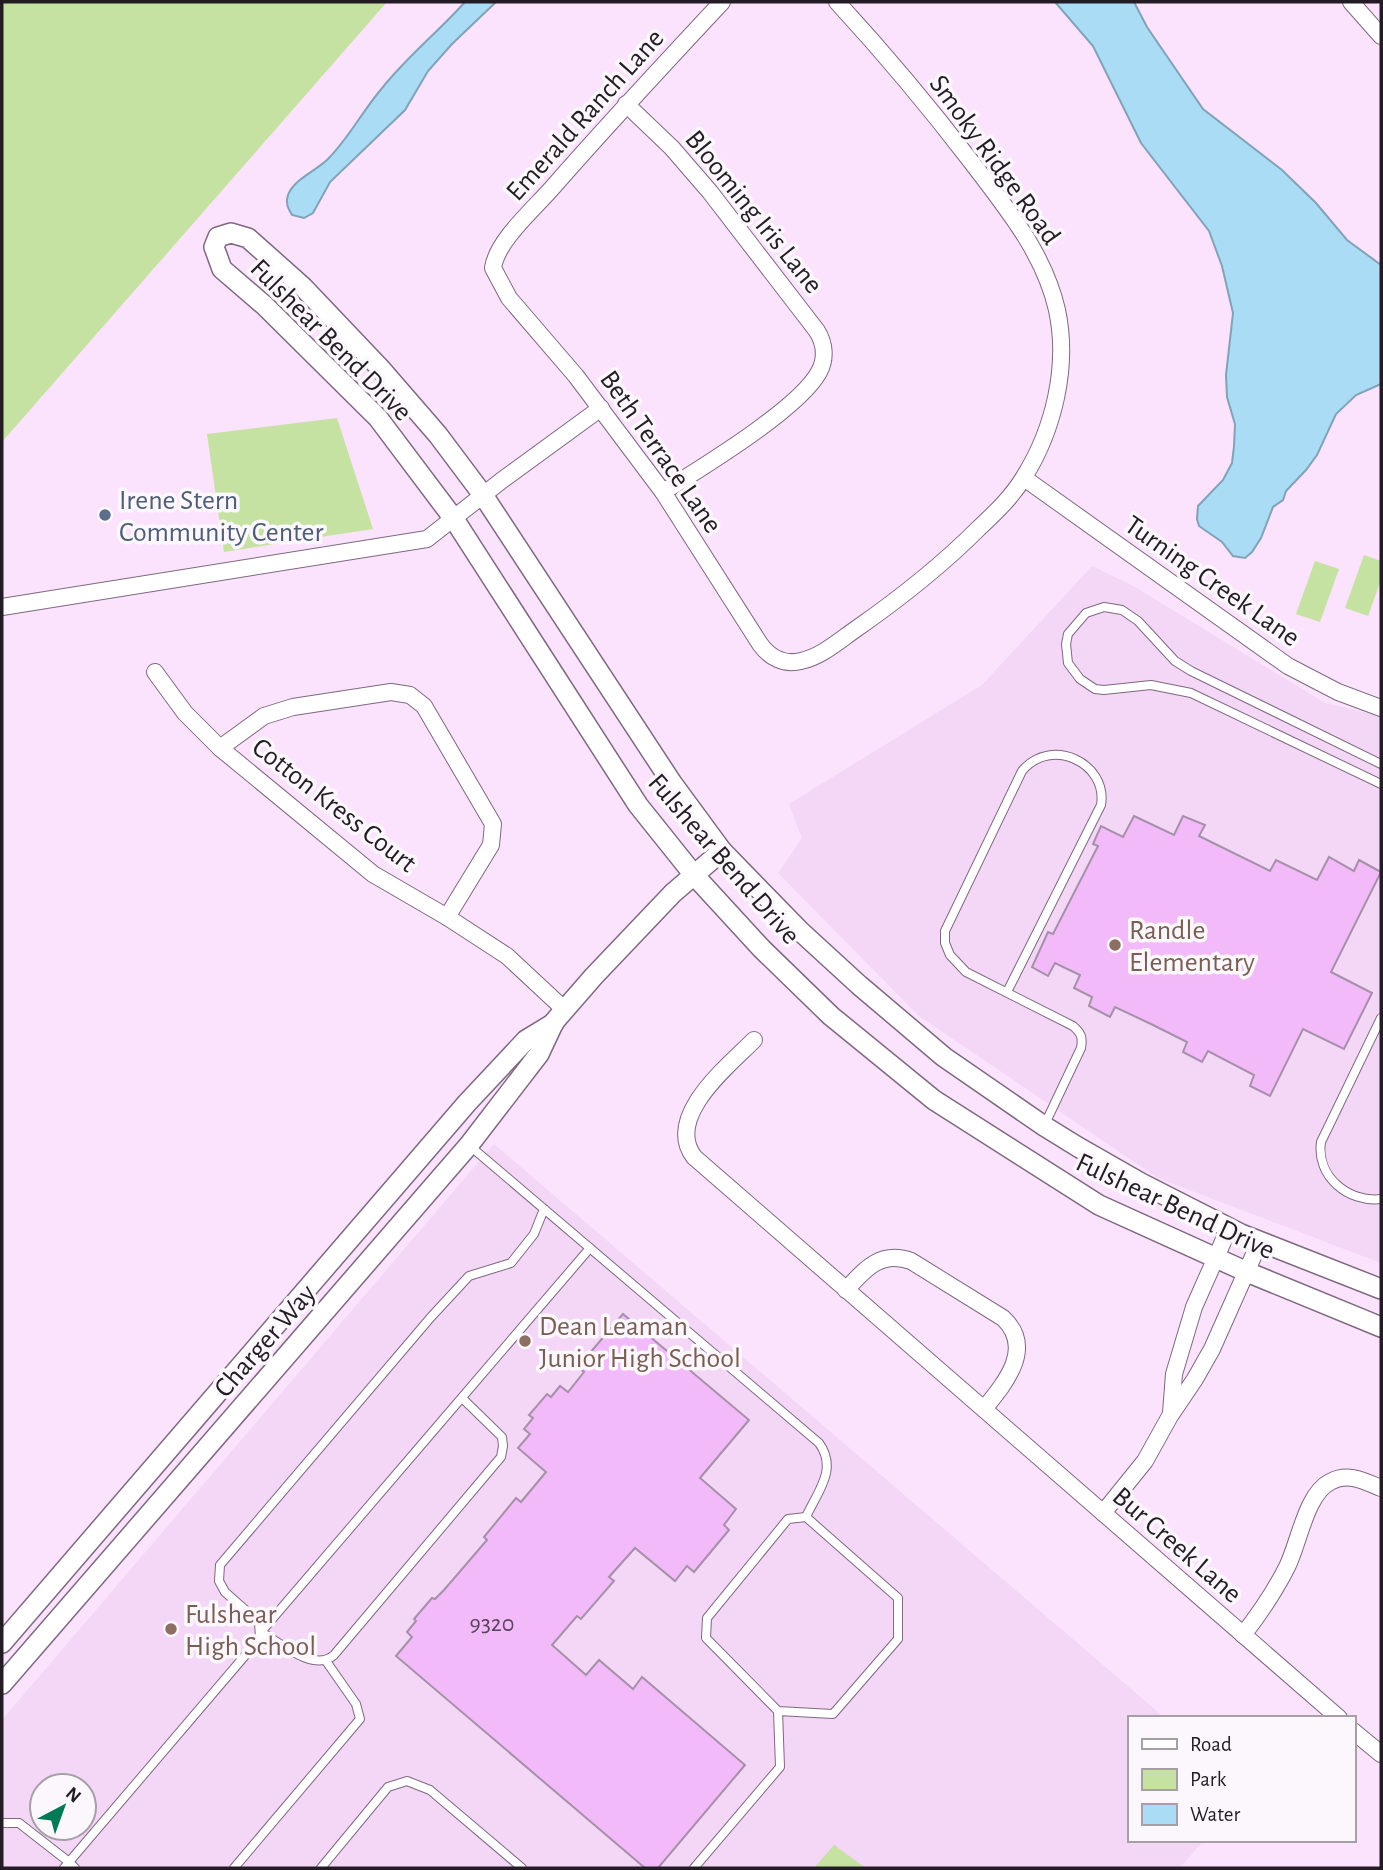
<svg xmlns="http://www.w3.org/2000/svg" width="1383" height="1870" font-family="'Alegreya Sans',sans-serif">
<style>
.built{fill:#f4d6f7;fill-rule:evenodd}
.green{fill:#c5e2a3}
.water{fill:#aadcf6;stroke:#82a2b7;stroke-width:2}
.building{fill:#f2baf9;stroke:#a690a9;stroke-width:2}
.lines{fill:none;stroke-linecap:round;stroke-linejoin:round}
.service-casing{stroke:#7e6980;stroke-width:10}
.minor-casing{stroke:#7e6980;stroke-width:18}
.tertiary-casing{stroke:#7e6980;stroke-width:22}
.service{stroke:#fff;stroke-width:8}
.minor{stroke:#fff;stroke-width:16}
.tertiary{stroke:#fff;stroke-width:19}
.service-dot{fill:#5c6f8a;stroke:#fcf7fc;stroke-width:2.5}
.education-dot{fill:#8d6e63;stroke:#fcf7fc;stroke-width:2.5}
.labels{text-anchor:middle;stroke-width:7;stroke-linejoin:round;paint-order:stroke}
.number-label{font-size:24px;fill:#58445a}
.street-label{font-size:28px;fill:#241c25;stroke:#fcf7fc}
.service-label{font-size:28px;fill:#4e5e75;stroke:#fcf7fc;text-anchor:start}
.education-label{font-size:28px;fill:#785e54;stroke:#fcf7fc;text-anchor:start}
</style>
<rect width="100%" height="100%" fill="#fbe2fd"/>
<g class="built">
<polygon points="1092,566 1135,587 1325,703 1381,716 1381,1263 1158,1178 919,1016 778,873 802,838 789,804 982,685"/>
<path d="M494,1144L1165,1718H1129V1840H1204L1180,1868H2V1720ZM42,1786H84V1828H42Z"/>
</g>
<g class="green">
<polygon points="2,2 387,2 2,442"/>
<polygon points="337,418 373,529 224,552 207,434"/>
<polygon points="1364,555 1381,561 1381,580 1368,616 1345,608"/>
<polygon points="1315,561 1339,569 1320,622 1296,614"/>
<polygon points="834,1845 866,1868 814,1868"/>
</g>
<g class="water">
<path d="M465,2H496L452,44L428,71L405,110L330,182L313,213L304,218L292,215C288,208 285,203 288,195C294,179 316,171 328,159C349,138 363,110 383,87C408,56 439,31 465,2Z"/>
<polygon points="1055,2 1134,2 1147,27 1203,109 1282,170 1316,203 1347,240 1381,265 1381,384 1356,395 1336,414 1317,455 1306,470 1286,491 1283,500 1273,507 1261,538 1252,552 1245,558 1233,556 1222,542 1199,526 1197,519 1198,506 1223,480 1232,463 1234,446 1235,424 1227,397 1226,375 1233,313 1222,266 1209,231 1141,143 1093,46"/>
</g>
<g class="building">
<polygon points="1134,816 1174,835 1183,816 1205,825 1199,836 1270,871 1276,860 1317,880 1329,857 1354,871 1359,860 1381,872 1331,972 1372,993 1344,1049 1303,1029 1270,1096 1250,1086 1254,1075 1208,1051 1202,1062 1183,1052 1187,1042 1151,1024 1115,1007 1110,1017 1089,1006 1092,997 1074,988 1080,975 1055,963 1048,976 1032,967 1048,932 1053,934 1098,846 1093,844 1101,826 1123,837"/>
<polygon points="623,1314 749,1420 700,1478 736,1509 724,1525 729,1530 694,1572 687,1566 675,1581 635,1548 609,1577 614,1581 581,1619 577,1616 552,1645 586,1675 599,1660 633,1689 642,1677 745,1765 658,1868 645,1868 396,1656 412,1637 407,1632 416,1621 414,1619 432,1598 435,1599 444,1590 487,1540 484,1537 516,1498 521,1502 546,1472 518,1448 530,1434 524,1429 533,1418 529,1415 547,1394 551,1397 560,1386 568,1392 584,1372 578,1367"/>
</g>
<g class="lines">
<defs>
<g id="service">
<polyline points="1381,764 1191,671 1175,661 1138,621 1122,610 1104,607 1086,613 1068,634 1066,644 1068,663 1080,679 1095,689 1104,690 1151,685 1191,693 1381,784"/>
<path d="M1007,992L1101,805C1108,763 1051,736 1022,771L945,931V943L950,955L966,972L1073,1026C1081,1033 1083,1037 1081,1048L1044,1126"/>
<path d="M1381,1018L1321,1142C1316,1176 1348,1203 1381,1199"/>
<path d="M470,1146L819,1443C838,1469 818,1491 806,1517"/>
<path d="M462,1398L502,1437L503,1446L501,1457L334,1655C314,1673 279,1642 261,1632C371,1504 480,1376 590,1248"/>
<polyline points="2,1823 19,1823 69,1862 260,1638 259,1622 225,1592 219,1581 220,1565 431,1317 469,1276 511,1263 534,1234 544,1209"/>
<polyline points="64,1868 69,1862 75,1868"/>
<polyline points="234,1868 360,1719 356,1704 326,1661"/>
<polyline points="321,1868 388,1787 407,1781 430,1790 522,1868"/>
<polyline points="694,1868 780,1767 778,1711 706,1638 707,1618 788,1519 806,1517 898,1598 898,1639 833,1714 778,1711"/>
</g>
<g id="minor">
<path d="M722,2C665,63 608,124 553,187C535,208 497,240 493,268L509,298L576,376L663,492L760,644C770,658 784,665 801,661C821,657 840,640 856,629C899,599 941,566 979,528C995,513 1012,497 1024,477C1054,429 1069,366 1057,310C1044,253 1007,209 973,164C930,108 885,54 837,2"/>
<polyline points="1351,2 1381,36"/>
<path d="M626,104L672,148L710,192L817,331C825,344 826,359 819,372C799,409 701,468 663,492"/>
<polyline points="1024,478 1288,666 1338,692 1381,708"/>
<polyline points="2,607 427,539 501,481 601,408"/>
<polyline points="155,672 185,713 220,748 373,874 447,917 507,956 565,1010"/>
<polyline points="220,748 264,716 293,707 391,692 410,695 424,706 493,824 491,845 447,917"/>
<path d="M754,1040C728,1066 664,1117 694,1157L1339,1718"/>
<path d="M846,1290C865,1269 881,1250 911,1261L1003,1318C1035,1348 1005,1383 984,1409"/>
<polyline points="1171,1413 1174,1374 1194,1307 1229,1228"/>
<polyline points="1103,1513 1145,1461 1170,1416 1195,1379 1212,1349 1260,1241"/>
<path d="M1243,1635C1260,1613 1275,1591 1287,1567C1299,1543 1306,1494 1330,1482C1348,1472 1364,1481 1381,1488"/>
<polyline points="1353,1731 1381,1754"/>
</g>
<g id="tertiary">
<polyline points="1381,1289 1241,1234 1141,1183 1078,1147 1044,1126 944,1057 859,985 799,930 722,851 672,783 483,495 438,435 380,368 303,287 248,238 231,233 218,237 214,247 222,269 264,305 378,418 454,519 638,805 694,875 762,949 831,1016 934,1100 1099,1205 1247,1272 1381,1327"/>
<polyline points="2,1643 467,1103 526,1040 554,1023"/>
<polyline points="2,1684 469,1145 539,1054 554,1022 594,976 673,893 722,851"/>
</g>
</defs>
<use href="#service" class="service-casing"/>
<use href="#minor" class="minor-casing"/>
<use href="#tertiary" class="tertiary-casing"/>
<use href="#service" class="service"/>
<use href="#minor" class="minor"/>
<use href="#tertiary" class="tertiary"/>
</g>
<circle class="service-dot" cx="105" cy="515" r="7"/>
<g class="education-dot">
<circle cx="1115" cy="945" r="7"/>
<circle cx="525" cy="1341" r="7"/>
<circle cx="171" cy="1629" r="7"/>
</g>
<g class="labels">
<g class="number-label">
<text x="492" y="1631">9320</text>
</g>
<g class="street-label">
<text transform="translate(584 114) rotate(-48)" y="10">Emerald Ranch Lane</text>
<text transform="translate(996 159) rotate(54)" y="10">Smoky Ridge Road</text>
<text transform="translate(755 211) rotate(51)" y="10">Blooming Iris Lane</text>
<text transform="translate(332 339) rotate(45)" y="10">Fulshear Bend Drive</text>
<text transform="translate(662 451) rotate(55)" y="10">Beth Terrace Lane</text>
<text transform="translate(1213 580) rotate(35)" y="10">Turning Creek Lane</text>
<text transform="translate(335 804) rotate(38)" y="10">Cotton Kress Court</text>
<text transform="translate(725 858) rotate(49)" y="10">Fulshear Bend Drive</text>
<text transform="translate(1176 1205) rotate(25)" y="10">Fulshear Bend Drive</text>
<text transform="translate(264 1340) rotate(-49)" y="10">Charger Way</text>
<text transform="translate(1178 1544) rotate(41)" y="10">Bur Creek Lane</text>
</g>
<g class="service-label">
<text x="119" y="509">Irene Stern<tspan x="119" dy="32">Community Center</tspan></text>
</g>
<g class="education-label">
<text x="1129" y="939">Randle<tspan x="1129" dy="32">Elementary</tspan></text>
<text x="539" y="1335">Dean Leaman<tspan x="539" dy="32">Junior High School</tspan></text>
<text x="185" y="1623">Fulshear<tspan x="185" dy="32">High School</tspan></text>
</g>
</g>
<rect width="1383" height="1870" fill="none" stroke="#241c25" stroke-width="7"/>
<rect x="1128" y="1716" width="228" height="126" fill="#fcf7fc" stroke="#a69fa6" stroke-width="2"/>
<rect x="1142" y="1739" width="35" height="10" fill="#ffffff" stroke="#a69fa6" stroke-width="2"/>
<text x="1190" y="1751" font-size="21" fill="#241c25">Road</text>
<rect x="1142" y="1769" width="35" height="21" fill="#c5e2a3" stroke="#a69fa6" stroke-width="2"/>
<text x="1190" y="1786" font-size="21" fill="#241c25">Park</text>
<rect x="1142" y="1804" width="35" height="21" fill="#aadcf6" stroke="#a69fa6" stroke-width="2"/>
<text x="1190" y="1821" font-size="21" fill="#241c25">Water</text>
<g transform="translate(63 1807) rotate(41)"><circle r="33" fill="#fcf7fc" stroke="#a69fa6" stroke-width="2"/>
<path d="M0-5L12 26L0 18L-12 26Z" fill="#007957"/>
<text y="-10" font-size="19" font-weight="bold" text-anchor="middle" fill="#241c25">N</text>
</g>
</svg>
